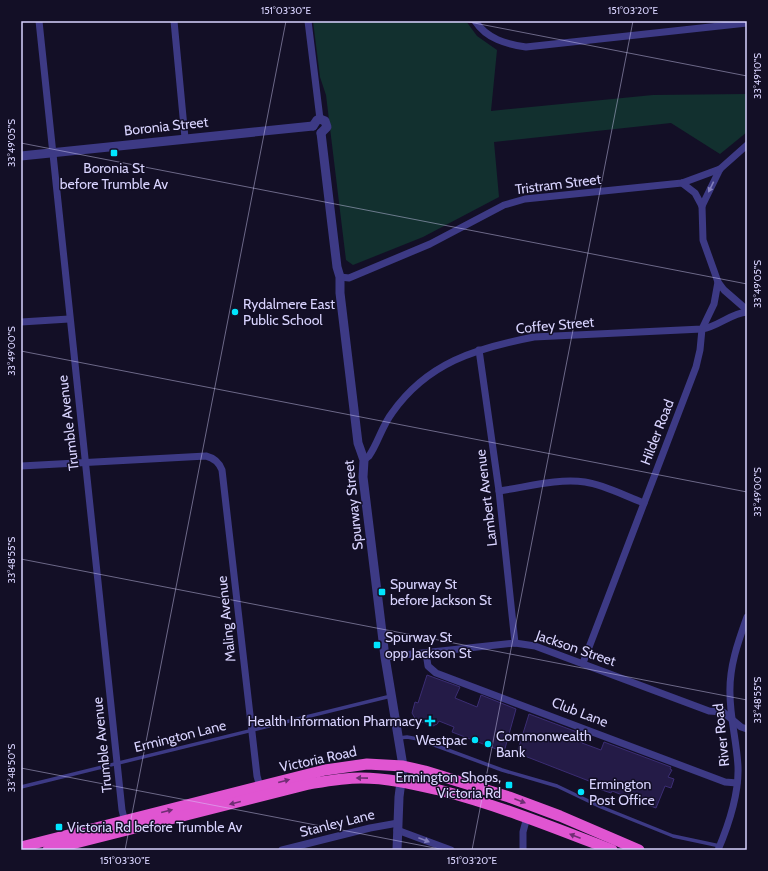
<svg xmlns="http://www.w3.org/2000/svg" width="768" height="871" font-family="Cabin,sans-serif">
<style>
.green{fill:#12302f}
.building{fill:#241b47;stroke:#3b2d73}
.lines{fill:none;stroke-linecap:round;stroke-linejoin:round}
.service{stroke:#3d3a85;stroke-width:3.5}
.minor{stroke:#3d3a85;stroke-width:7}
.tertiary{stroke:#3d3a85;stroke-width:9}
.trunk{stroke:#e055d1;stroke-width:11}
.oneway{fill:#837fbc}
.oneway2{fill:#6f2e73}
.ticks{fill:none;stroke:#d9d4ff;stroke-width:1;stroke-opacity:0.45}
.poi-dot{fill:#00e5ff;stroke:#130f26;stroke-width:1.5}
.labels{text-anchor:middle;stroke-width:3;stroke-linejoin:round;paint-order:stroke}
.street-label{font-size:14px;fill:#d9d4ff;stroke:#130f26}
.poi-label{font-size:14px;fill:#d9d4ff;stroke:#130f26;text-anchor:start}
.neatline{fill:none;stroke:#d9d4ff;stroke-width:1.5}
.ticks-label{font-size:10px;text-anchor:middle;fill:#d9d4ff}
</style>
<rect width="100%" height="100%" fill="#130f26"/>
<polygon class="green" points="313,21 466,21 477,36 497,50 491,111 653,95 747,94 747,132 720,154 671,123 494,142 499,197 423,237 353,265 346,260 326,95 320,77"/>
<g class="building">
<polygon points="427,675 460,687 455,698 477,707 481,695 516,709 504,752 452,732 454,727 439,721 437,724 433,726 416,720 412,713 415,702 418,703"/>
<polygon points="529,714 585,735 582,743 601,750 604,742 671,767 670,769 672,770 668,777 674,779 671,788 665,786 656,808 612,791 611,793 596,788 597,785 589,781 517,753"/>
</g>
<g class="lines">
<g class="service">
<polyline points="399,738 407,737 418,739 502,770 557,786 601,807 673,836 720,846"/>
<polyline points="21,787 391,696"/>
</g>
<g class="minor">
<polyline points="39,21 122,810 125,822"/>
<polyline points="174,21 185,138"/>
<polyline points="308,21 320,119"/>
<path d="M475,21C487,39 506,44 526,47L747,23"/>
<polyline points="702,206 720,169 747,145"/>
<polyline points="340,277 349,278 430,244 504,205 525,199 682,183 720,169"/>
<polyline points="718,282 724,290 747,310"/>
<polyline points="21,322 69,319"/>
<polyline points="479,350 499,491 515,643"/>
<path d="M364,460L369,456C378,443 382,426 392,413C427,363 476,348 534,337L702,329C718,327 731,313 747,312"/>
<path d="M21,466L206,456C214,458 219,462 222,470L257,776L260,787"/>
<path d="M499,491C527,487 558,478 585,482C605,485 625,496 644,503"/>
<polyline points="426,653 428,666 436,673 725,782 737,783"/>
<polyline points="385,657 515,643 535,646 709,711 723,712 741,727 747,729"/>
<polyline points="583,663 696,367 700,350 702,329 714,304 718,282 703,240 702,206 695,193 682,183"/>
<polyline points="397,830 451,850"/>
<polyline points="282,850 370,828 398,823"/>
<polyline points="523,850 523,832 527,817"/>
<path d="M718,850C729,824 739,795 738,767C737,743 730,718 730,694C729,667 738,642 747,617"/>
</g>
<g class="tertiary">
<polyline points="313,126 317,120 320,119 325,121 327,127 321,133"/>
<polyline points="321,133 337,267 340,277 340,293 358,443 364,460 363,477 385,657 403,766 399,797 397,850"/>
<polyline points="21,156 313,126"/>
</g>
<g class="trunk">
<polyline points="21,847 325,770 367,764 403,766 425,771 509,797 560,816 639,850"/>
<path d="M48,850L309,784C327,781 343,778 361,778C388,778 413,784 439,790C498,805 555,828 612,850"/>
</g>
</g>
<defs><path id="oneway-solid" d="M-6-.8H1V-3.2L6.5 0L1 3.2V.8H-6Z"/></defs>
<g class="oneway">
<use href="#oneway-solid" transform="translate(711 187) rotate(116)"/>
<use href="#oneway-solid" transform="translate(424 840) rotate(21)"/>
</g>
<g class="oneway2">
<use href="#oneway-solid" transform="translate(362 778) rotate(-179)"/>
<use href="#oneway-solid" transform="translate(284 781) rotate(-15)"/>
<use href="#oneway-solid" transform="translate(520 801) rotate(21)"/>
<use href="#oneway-solid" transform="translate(235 803) rotate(166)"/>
<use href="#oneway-solid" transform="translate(167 811) rotate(-14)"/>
<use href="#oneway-solid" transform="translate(575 836) rotate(-159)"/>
</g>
<path class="ticks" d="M464,21L747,76M21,143L747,284M21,351L747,492M21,559L747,700M21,768L445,850M125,850L286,21M472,850L633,21"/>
<g class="poi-dot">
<rect x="110" y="149" width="8" height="8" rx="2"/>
<circle cx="235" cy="312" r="4"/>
<rect x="378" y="588" width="8" height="8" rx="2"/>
<rect x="373" y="641" width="8" height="8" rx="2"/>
<path d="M428 715h4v4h4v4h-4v4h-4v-4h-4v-4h4z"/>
<circle cx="475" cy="740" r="4"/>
<circle cx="488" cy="744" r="4"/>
<rect x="505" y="781" width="8" height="8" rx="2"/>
<circle cx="581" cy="792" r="4"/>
<rect x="55" y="823" width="8" height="8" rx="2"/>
</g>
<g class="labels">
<g class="street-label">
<text transform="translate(166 126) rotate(-6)" y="5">Boronia Street</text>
<text transform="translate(558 184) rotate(-7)" y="5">Tristram Street</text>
<text transform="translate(555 325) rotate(-5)" y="5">Coffey Street</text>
<text transform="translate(68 423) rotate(-97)" y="5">Trumble Avenue</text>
<text transform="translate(657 432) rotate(-69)" y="5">Hilder Road</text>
<text transform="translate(486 498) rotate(-97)" y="5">Lambert Avenue</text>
<text transform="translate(353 505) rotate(-96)" y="5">Spurway Street</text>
<text transform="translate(226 619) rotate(-96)" y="5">Maling Avenue</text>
<text transform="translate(576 648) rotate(19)" y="5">Jackson Street</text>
<text transform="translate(580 712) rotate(21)" y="5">Club Lane</text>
<text transform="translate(721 735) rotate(-96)" y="5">River Road</text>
<text transform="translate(180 736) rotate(-14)" y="5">Ermington Lane</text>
<text transform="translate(102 745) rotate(-96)" y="5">Trumble Avenue</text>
<text transform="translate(318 759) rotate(-12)" y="5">Victoria Road</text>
<text transform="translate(337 823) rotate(-14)" y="5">Stanley Lane</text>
</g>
<g class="poi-label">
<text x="114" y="173" text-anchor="middle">Boronia St<tspan x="114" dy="16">before Trumble Av</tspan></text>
<text x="243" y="309">Rydalmere East<tspan x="243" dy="16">Public School</tspan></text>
<text x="390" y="589">Spurway St<tspan x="390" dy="16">before Jackson St</tspan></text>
<text x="385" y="642">Spurway St<tspan x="385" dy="16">opp Jackson St</tspan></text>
<text x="422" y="726" text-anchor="end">Health Information Pharmacy</text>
<text x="496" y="741">Commonwealth<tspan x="496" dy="16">Bank</tspan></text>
<text x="467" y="745" text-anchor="end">Westpac</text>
<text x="501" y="782" text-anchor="end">Ermington Shops,<tspan x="501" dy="16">Victoria Rd</tspan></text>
<text x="589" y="789">Ermington<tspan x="589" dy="16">Post Office</tspan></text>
<text x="67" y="832">Victoria Rd before Trumble Av</text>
</g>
</g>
<rect width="768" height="871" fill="none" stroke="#130f26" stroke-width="44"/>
<rect x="22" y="22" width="724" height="827" class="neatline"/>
<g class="ticks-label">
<text x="286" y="14">151°03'30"E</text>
<text x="633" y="14">151°03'20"E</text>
<text transform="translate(757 76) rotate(-90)" y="4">33°49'10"S</text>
<text transform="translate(11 143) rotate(-90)" y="4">33°49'05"S</text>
<text transform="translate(757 284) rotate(-90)" y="4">33°49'05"S</text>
<text transform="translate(11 351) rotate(-90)" y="4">33°49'00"S</text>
<text transform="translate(757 492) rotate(-90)" y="4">33°49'00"S</text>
<text transform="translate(11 560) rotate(-90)" y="4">33°48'55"S</text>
<text transform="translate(757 700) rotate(-90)" y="4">33°48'55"S</text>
<text transform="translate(11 768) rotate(-90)" y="4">33°48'50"S</text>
<text x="125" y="864">151°03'30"E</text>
<text x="472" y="864">151°03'20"E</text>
</g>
</svg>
